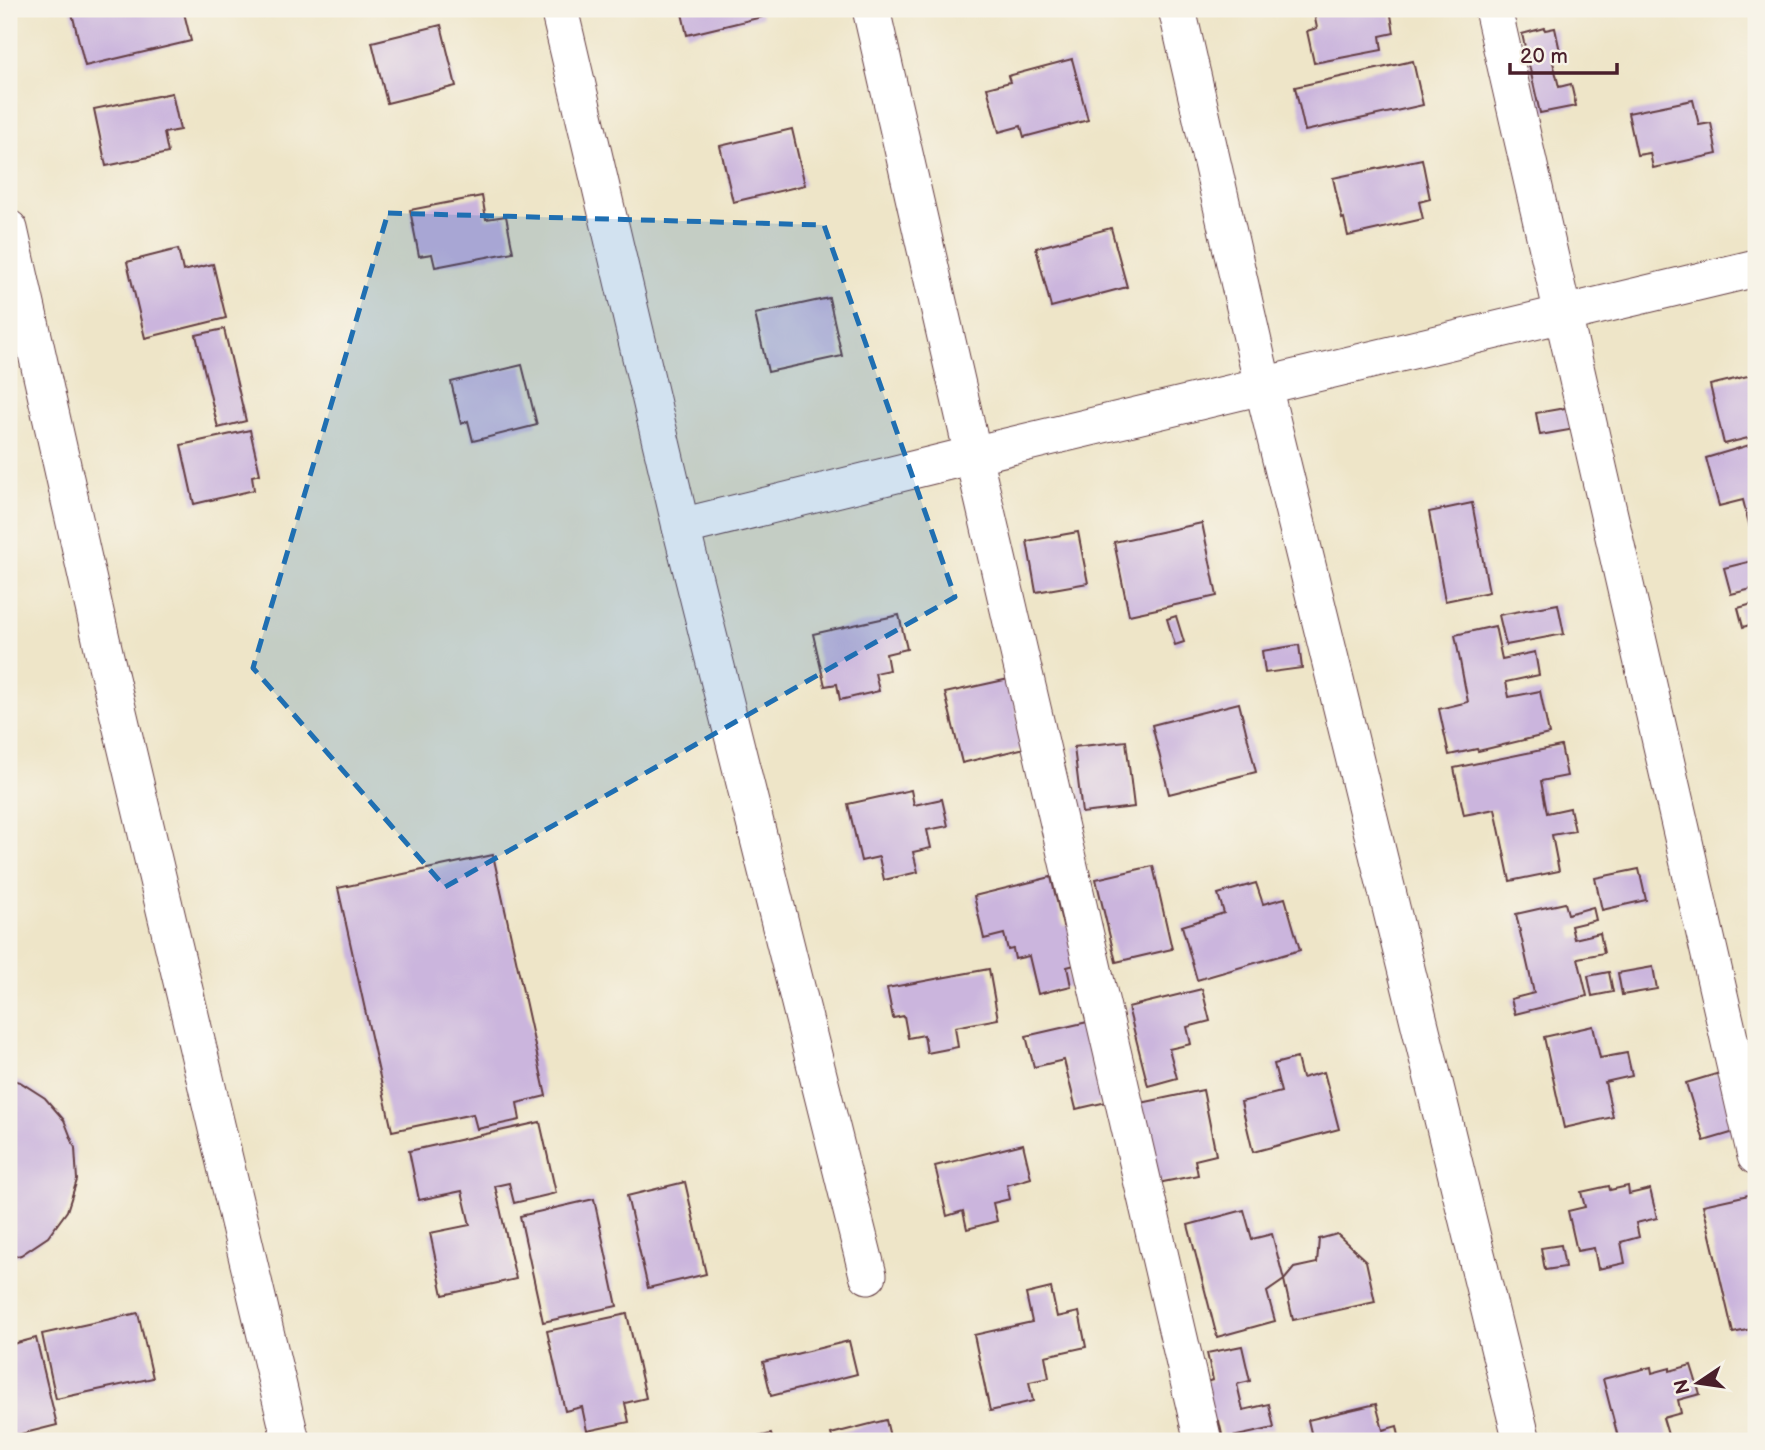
<svg xmlns="http://www.w3.org/2000/svg" width="1765" height="1450" font-family="'Balsamiq Sans',sans-serif">
<style>
.building{fill:#cbb5dd}
.lines{fill:none;stroke-linecap:round;stroke-linejoin:round}
.street-casing{stroke:#633d43;stroke-width:39}
.street{stroke:#fff;stroke-width:37}
.marked{fill:#1f6fb2;fill-opacity:0.2;stroke:#1f6fb2;stroke-width:5;stroke-dasharray:14 9;stroke-linejoin:round}
</style>
<rect width="100%" height="100%" fill="#f7f3e8"/>
<filter id="ink" filterUnits="userSpaceOnUse"><feTurbulence type="fractalNoise" baseFrequency=".0143" numOctaves="2"/><feDisplacementMap in="SourceGraphic" scale="14" xChannelSelector="R" yChannelSelector="G"/><feConvolveMatrix kernelMatrix="1 2 1 2 8 2 1 2 1" color-interpolation-filters="sRGB"/></filter>
<filter id="wash" filterUnits="userSpaceOnUse"><feTurbulence type="fractalNoise" baseFrequency=".00686" numOctaves="4" result="noise"/><feDisplacementMap in="SourceGraphic" scale="28" xChannelSelector="R" yChannelSelector="G"/><feGaussianBlur stdDeviation="1.57" result="paint"/><feColorMatrix in="noise" values="0 0 0 0 0 0 0 0 0 0 0 0 0 0 0 0 0 1.4 0 .05"/><feComposite in="paint" operator="in"/></filter>
<g filter="url(#wash)">
<rect width="100%" height="100%" fill="#eee5c8"/>
<g id="blocks">
<g class="building">
<polygon points="71,9 183,9 191,41 85,66"/>
<polygon points="681,9 760,9 762,17 687,35"/>
<polygon points="1313,9 1390,9 1394,33 1380,36 1382,50 1314,63 1307,31 1317,28"/>
<polygon points="441,25 456,86 387,103 372,42"/>
<polygon points="1544,28 1545,30 1555,28 1561,56 1552,58 1559,87 1571,84 1576,106 1540,113 1522,34"/>
<polygon points="1072,59 1088,120 1024,137 1021,126 999,132 987,88 1010,82 1008,76"/>
<polygon points="1413,61 1423,105 1305,131 1295,87"/>
<polygon points="172,93 180,130 164,133 168,153 106,166 94,109"/>
<polygon points="1693,100 1699,125 1711,123 1717,154 1653,168 1650,153 1637,155 1628,113"/>
<polygon points="792,129 805,185 733,202 720,146"/>
<polygon points="1422,159 1430,199 1419,202 1423,219 1348,236 1344,218 1342,219 1333,178"/>
<polygon points="482,196 486,219 506,216 513,252 435,267 432,254 419,256 410,210"/>
<polygon points="1111,228 1127,287 1051,307 1036,248"/>
<polygon points="178,249 183,271 213,264 226,318 145,338 127,262"/>
<polygon points="829,298 842,356 768,372 755,314"/>
<polygon points="224,329 246,421 218,428 196,335"/>
<polygon points="522,365 537,425 473,441 468,421 461,424 451,382"/>
<polygon points="1756,374 1756,436 1724,444 1710,385"/>
<polygon points="1571,407 1575,429 1540,435 1536,413"/>
<polygon points="250,430 260,474 252,476 254,490 194,504 181,445"/>
<polygon points="1756,443 1756,535 1752,536 1743,500 1719,506 1706,458"/>
<polygon points="1472,503 1489,592 1445,601 1429,512"/>
<polygon points="1202,523 1217,596 1129,615 1114,542"/>
<polygon points="1078,532 1088,583 1036,592 1027,541"/>
<polygon points="1756,560 1756,588 1731,594 1724,568"/>
<polygon points="1756,603 1756,623 1743,627 1738,608"/>
<polygon points="1558,604 1564,634 1506,645 1499,615"/>
<polygon points="899,615 907,649 886,654 889,670 875,673 879,691 840,700 837,684 825,686 813,634"/>
<polygon points="1176,616 1184,642 1175,645 1167,619"/>
<polygon points="1495,626 1502,659 1535,652 1539,675 1506,682 1509,697 1540,691 1549,734 1478,751 1477,749 1449,755 1439,709 1468,702 1455,635"/>
<polygon points="1299,645 1302,668 1265,673 1262,651"/>
<polygon points="1009,679 1025,748 962,763 945,693"/>
<polygon points="1239,703 1256,772 1169,794 1152,725"/>
<polygon points="1126,741 1134,807 1082,813 1074,747"/>
<polygon points="1561,746 1567,776 1541,781 1547,813 1570,808 1575,831 1552,835 1559,871 1510,881 1495,809 1464,815 1454,768"/>
<polygon points="911,790 914,805 942,799 948,826 927,830 931,848 913,852 918,872 884,880 879,857 861,861 848,804"/>
<polygon points="493,855 546,1096 517,1103 520,1120 477,1129 473,1114 392,1131 338,888"/>
<polygon points="1153,866 1172,949 1116,962 1096,879"/>
<polygon points="1639,869 1646,900 1602,910 1595,878"/>
<polygon points="1051,877 1063,926 1069,925 1078,964 1067,967 1071,986 1038,994 1029,956 1015,959 1013,949 1008,950 1004,934 984,939 974,896"/>
<polygon points="1256,883 1263,904 1285,898 1300,950 1197,980 1182,926 1224,913 1218,894"/>
<polygon points="1565,903 1568,914 1593,907 1596,920 1571,926 1574,939 1600,933 1604,953 1578,958 1587,996 1515,1014 1511,999 1534,993 1516,914"/>
<polygon points="1653,967 1657,989 1622,995 1618,973"/>
<polygon points="989,969 998,1019 955,1027 958,1047 927,1053 924,1035 908,1038 904,1016 893,1018 887,988"/>
<polygon points="1609,972 1613,992 1592,996 1588,976"/>
<polygon points="1202,989 1210,1021 1187,1027 1191,1044 1169,1049 1177,1078 1148,1086 1128,1007"/>
<polygon points="1092,1021 1111,1101 1076,1109 1064,1060 1034,1067 1026,1036"/>
<polygon points="1593,1026 1600,1058 1627,1053 1632,1076 1605,1082 1613,1117 1564,1128 1544,1037"/>
<polygon points="1297,1058 1302,1078 1324,1072 1339,1129 1253,1152 1241,1102 1281,1092 1274,1064"/>
<polygon points="1723,1072 1741,1130 1704,1141 1686,1083"/>
<polygon points="9,1079 20,1082 45,1098 64,1120 75,1148 77,1180 67,1211 48,1237 21,1255 9,1258"/>
<polygon points="1203,1090 1216,1155 1195,1160 1198,1175 1158,1183 1141,1103"/>
<polygon points="540,1122 556,1193 514,1203 509,1183 495,1186 516,1279 443,1295 430,1233 470,1225 462,1191 419,1200 409,1151"/>
<polygon points="1023,1144 1031,1178 1007,1185 1010,1199 993,1203 997,1221 967,1229 963,1211 947,1216 935,1166"/>
<polygon points="685,1182 706,1274 648,1288 627,1196"/>
<polygon points="1609,1186 1610,1190 1628,1186 1629,1194 1650,1189 1657,1218 1636,1223 1639,1237 1621,1242 1625,1263 1598,1269 1594,1248 1577,1251 1568,1211 1585,1207 1581,1192"/>
<polygon points="1753,1194 1756,1210 1756,1328 1733,1333 1703,1205"/>
<polygon points="594,1199 617,1306 543,1322 520,1216"/>
<polygon points="1244,1210 1252,1239 1272,1234 1284,1280 1267,1292 1275,1321 1217,1337 1188,1225"/>
<polygon points="1337,1234 1366,1261 1375,1302 1293,1320 1284,1280 1294,1268 1317,1263 1319,1239"/>
<polygon points="1561,1245 1565,1267 1545,1270 1541,1248"/>
<polygon points="1051,1288 1057,1317 1079,1312 1086,1347 1045,1356 1049,1378 1029,1382 1033,1401 990,1411 974,1335 1032,1322 1026,1294"/>
<polygon points="138,1313 153,1378 56,1399 42,1334"/>
<polygon points="627,1314 646,1398 625,1403 629,1422 587,1431 582,1407 565,1411 547,1331"/>
<polygon points="36,1338 57,1425 9,1437 9,1345"/>
<polygon points="849,1341 857,1374 771,1396 763,1362"/>
<polygon points="1242,1346 1250,1381 1237,1384 1243,1410 1269,1404 1274,1428 1223,1439 1219,1421 1207,1423 1198,1384 1213,1380 1207,1353"/>
<polygon points="1691,1365 1700,1394 1678,1400 1681,1413 1663,1418 1669,1438 1655,1441 1619,1441 1603,1379 1651,1367 1652,1373 1670,1368 1670,1371"/>
<polygon points="1376,1404 1383,1430 1397,1426 1400,1441 1313,1441 1308,1420"/>
<polygon points="886,1420 891,1441 833,1441 831,1434"/>
<polygon points="771,1434 773,1441 744,1441 744,1440"/>
</g>
</g>
</g>
<g filter="url(#ink)">
<use href="#blocks" fill-opacity="0" stroke="#633d43" stroke-width="2"/>
<g class="lines">
<defs>
<g id="street">
<polyline points="559,9 681,527 868,1275"/>
<polyline points="871,9 973,455 1203,1441"/>
<polyline points="1177,9 1263,386 1522,1441"/>
<polyline points="1493,9 1756,1156"/>
<polyline points="9,229 106,661 291,1441"/>
<polyline points="681,527 973,455 1756,268"/>
</g>
</defs>
<use href="#street" class="street-casing"/>
<use href="#street" class="street"/>
</g>
</g>
<path class="marked" d="M388,213L824,225L955,597L445,887L253,668Z"/>
<rect width="1765" height="1450" fill="none" stroke="#f7f3e8" stroke-width="35"/>
<g transform="translate(1698 1383) rotate(257)" stroke="#f7f3e8" stroke-width="5" paint-order="stroke">
<path d="M0-5L12 26L0 18L-12 26Z" fill="#4a1f2b"/>
<text y="-10" font-size="19" font-weight="bold" text-anchor="middle" fill="#4a1f2b">N</text>
</g>
<path d="M1510 63v10h107v-10" fill="none" stroke="#4a1f2b" stroke-width="3.5"/>
<text x="1520" y="63" font-size="21" fill="#4a1f2b" stroke="#f7f3e8" stroke-width="5" paint-order="stroke">20 m</text>
</svg>
